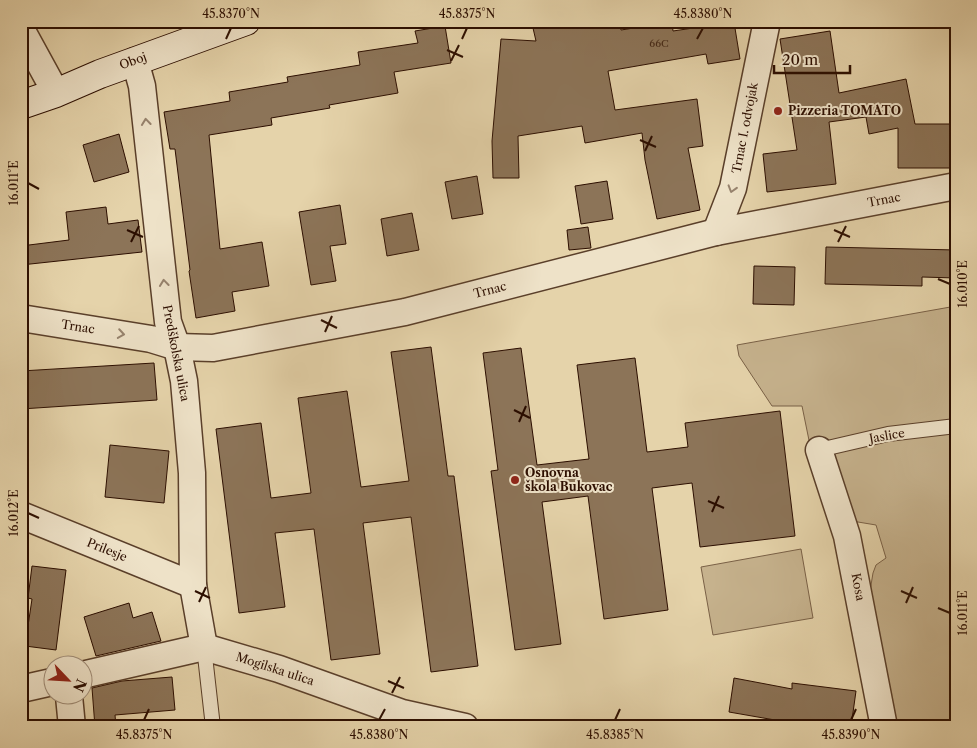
<svg xmlns="http://www.w3.org/2000/svg" width="977" height="748" font-family="'Libre Caslon Text',serif">
<style>
.green{fill:#c6b28d;stroke:#796046}
.building{fill:#8c7458;stroke:#2c0e00}
.lines{fill:none;stroke-linecap:round;stroke-linejoin:round}
.lane-casing{stroke:#5a3f2a;stroke-width:16}
.street-casing{stroke:#5a3f2a;stroke-width:29}
.secondary-casing{stroke:#2c0e00;stroke-width:30}
.lane{stroke:#eee2c8;stroke-width:14}
.street{stroke:#eee2c8;stroke-width:26}
.secondary{stroke:#eee2c8;stroke-width:28}
.oneway{stroke:#97836e}
.ticks{fill:none;stroke:#2c0e00;stroke-width:2}
.poi-dot{fill:#8f2418;stroke:#eee2c8;stroke-width:2}
.labels{text-anchor:middle;stroke-width:4;stroke-linejoin:round;paint-order:stroke}
.number-label{font-size:10px;fill:#442816}
.street-label{font-size:12px;fill:#2c0e00;stroke:#eee2c8}
.poi-label{font-size:12px;font-weight:bold;fill:#2c0e00;stroke:#eee2c8;text-anchor:start}
.neatline{fill:none;stroke:#2c0e00;stroke-width:2}
.ticks-label{font-size:12px;text-anchor:middle;fill:#2c0e00}
</style>
<rect width="100%" height="100%" fill="#e5d3aa"/>
<filter id="stains"><feTurbulence type="fractalNoise" baseFrequency=".004" numOctaves="4"/><feColorMatrix values="0 0 0 0 .2 0 0 0 0 .09 0 0 0 0 .02 0 0 0 .5 -.17"/></filter>
<radialGradient id="worn" r=".72"><stop offset=".6" stop-color="#630" stop-opacity="0"/><stop offset="1" stop-color="#630" stop-opacity=".3"/></radialGradient>
<g class="green">
<polygon points="956,306 956,721 938,727 895,727 868,603 873,573 876,565 886,558 876,525 852,521 812,455 802,406 772,406 739,356 737,345"/>
<polygon points="801,549 813,618 713,635 701,567"/>
</g>
<g class="building">
<polygon points="578,21 620,21 621,30 672,22 673,31 734,22 740,59 708,64 706,54 608,71 615,110 697,99 703,146 688,148 700,210 657,219 645,160 642,133 585,143 582,126 518,136 519,178 493,178 492,141 501,39 536,41 533,28"/>
<polygon points="445,26 451,63 394,72 398,93 329,105 330,108 271,118 272,125 209,135 220,249 262,242 269,286 232,292 235,311 196,318 189,271 190,270 175,149 170,149 164,112 230,101 229,92 288,82 287,77 360,65 358,52 418,43 415,31"/>
<polygon points="830,31 839,93 906,79 915,124 956,124 956,168 898,168 898,128 869,134 866,117 829,122 836,184 767,192 763,154 797,150 780,39"/>
<polygon points="119,134 129,172 94,182 83,145"/>
<polygon points="477,176 483,214 452,219 445,182"/>
<polygon points="607,181 613,219 581,224 575,186"/>
<polygon points="340,205 346,244 330,246 336,281 311,285 299,212"/>
<polygon points="106,207 108,224 138,220 142,252 21,265 21,246 69,240 66,212"/>
<polygon points="412,213 419,250 387,256 381,219"/>
<polygon points="588,227 591,248 569,250 567,230"/>
<polygon points="826,247 956,250 956,278 922,277 922,286 825,284"/>
<polygon points="754,266 795,267 794,305 753,304"/>
<polygon points="431,347 448,476 454,476 478,666 431,672 411,517 363,523 380,654 331,660 314,529 275,533 285,607 239,613 216,429 261,423 271,498 311,493 298,398 347,391 361,487 409,481 391,352"/>
<polygon points="521,348 537,465 589,459 577,365 635,358 647,452 688,447 685,423 780,411 795,536 700,547 692,483 652,488 668,610 604,619 588,496 542,502 561,644 515,650 491,471 498,470 483,353"/>
<polygon points="154,363 157,400 21,409 21,371"/>
<polygon points="110,445 169,451 164,503 105,497"/>
<polygon points="32,566 66,570 56,650 25,646 32,599 28,598"/>
<polygon points="129,603 133,618 152,612 161,641 96,656 84,617"/>
<polygon points="172,677 175,710 115,715 116,727 95,727 92,688 122,681"/>
<polygon points="734,678 792,689 792,683 856,691 851,727 815,727 729,712"/>
</g>
<g class="lines">
<defs>
<g id="lane">
<polyline points="819,450 888,434 956,426"/>
<polyline points="204,647 213,727"/>
</g>
<g id="street">
<polyline points="21,29 56,93"/>
<polyline points="135,61 142,86 168,322 177,347 184,381 192,473 193,585 204,647"/>
<polyline points="716,232 733,188 767,21"/>
<polyline points="21,318 151,339 177,347 213,348 405,312 716,232 956,186"/>
<polyline points="819,450 847,536 884,727"/>
<polyline points="21,515 193,585"/>
<polyline points="82,675 204,647 279,669 402,713 465,727"/>
<polyline points="21,689 52,682"/>
<polyline points="69,696 72,727"/>
</g>
<polyline id="secondary" points="21,105 56,93 100,74 246,21"/>
</defs>
<use href="#lane" class="lane-casing"/>
<use href="#street" class="street-casing"/>
<use href="#secondary" class="secondary-casing"/>
<use href="#lane" class="lane"/>
<use href="#street" class="street"/>
<use href="#secondary" class="secondary"/>
</g>
<defs><path id="oneway-chevron" d="M-2-3.5L2.5 0L-2 3.5" fill="none" stroke-width="1.6" stroke-linecap="round" stroke-linejoin="round" transform="scale(1.25)"/></defs>
<g class="oneway">
<use href="#oneway-chevron" transform="translate(146 122) rotate(-96)"/>
<use href="#oneway-chevron" transform="translate(732 189) rotate(107)"/>
<use href="#oneway-chevron" transform="translate(164 283) rotate(-96)"/>
<use href="#oneway-chevron" transform="translate(121 334) rotate(9)"/>
</g>
<path class="ticks" d="M226,39L231,28M462,39L467,28M697,39L703,28M447,50L463,57M451,61L459,45M640,140L656,147M645,151L652,136M28,183L39,189M127,230L143,237M834,230L850,237M131,242L139,226M838,242L846,226M938,279L950,284M321,320L337,328M325,332L332,316M514,410L530,418M519,422L526,406M708,501L724,508M712,512L719,496M28,513L39,518M195,591L210,598M901,591L917,598M199,602L206,587M906,603L913,587M938,608L950,613M388,681L404,688M392,693L400,677M144,720L149,709M379,720L385,709M615,720L620,709M851,720L856,709"/>
<g class="poi-dot">
<circle cx="778" cy="111" r="5"/>
<circle cx="515" cy="480" r="5"/>
</g>
<g class="labels">
<g class="number-label">
<text x="659" y="47">66C</text>
</g>
<g class="street-label">
<text transform="translate(133 61) rotate(-20)" y="4">Oboj</text>
<text transform="translate(745 128) rotate(-79)" y="4">Trnac I. odvojak</text>
<text transform="translate(884 200) rotate(-11)" y="4">Trnac</text>
<text transform="translate(490 290) rotate(-14)" y="4">Trnac</text>
<text transform="translate(78 327) rotate(9)" y="4">Trnac</text>
<text transform="translate(176 353) rotate(79)" y="4">Predškolska ulica</text>
<text transform="translate(887 436) rotate(-10)" y="4">Jaslice</text>
<text transform="translate(107 550) rotate(22)" y="4">Prilesje</text>
<text transform="translate(858 587) rotate(79)" y="4">Kosa</text>
<text transform="translate(275 669) rotate(18)" y="4">Mogilska ulica</text>
</g>
<g class="poi-label">
<text x="788" y="115">Pizzeria TOMATO</text>
<text x="525" y="477">Osnovna<tspan x="525" dy="14">škola Bukovac</tspan></text>
</g>
</g>
<rect width="977" height="748" fill="none" stroke="#e5d3aa" stroke-width="55"/>
<g transform="translate(68 680) rotate(115)"><circle r="24" fill="#eee2c8" stroke="#a08d78"/>
<path d="M0-4L9 19L0 12L-9 19Z" fill="#8f2418"/>
<text y="-8" font-size="14" font-weight="bold" text-anchor="middle" fill="#2c0e00">N</text>
</g>
<path d="M774 65v8h76v-8" fill="none" stroke="#2c0e00" stroke-width="2.5"/>
<text x="782" y="65" font-size="15" fill="#2c0e00" stroke="#eee2c8" stroke-width="4" paint-order="stroke">20 m</text>
<rect x="28" y="28" width="922" height="692" class="neatline"/>
<g class="ticks-label">
<text x="231" y="18">45.8370°N</text>
<text x="467" y="18">45.8375°N</text>
<text x="703" y="18">45.8380°N</text>
<text transform="translate(14 183) rotate(-90)" y="4">16.011°E</text>
<text transform="translate(963 284) rotate(-90)" y="4">16.010°E</text>
<text transform="translate(14 513) rotate(-90)" y="4">16.012°E</text>
<text transform="translate(963 613) rotate(-90)" y="4">16.011°E</text>
<text x="144" y="739">45.8375°N</text>
<text x="379" y="739">45.8380°N</text>
<text x="615" y="739">45.8385°N</text>
<text x="851" y="739">45.8390°N</text>
</g>
<rect width="100%" height="100%" filter="url(#stains)"/>
<rect width="100%" height="100%" fill="url(#worn)"/>
</svg>
